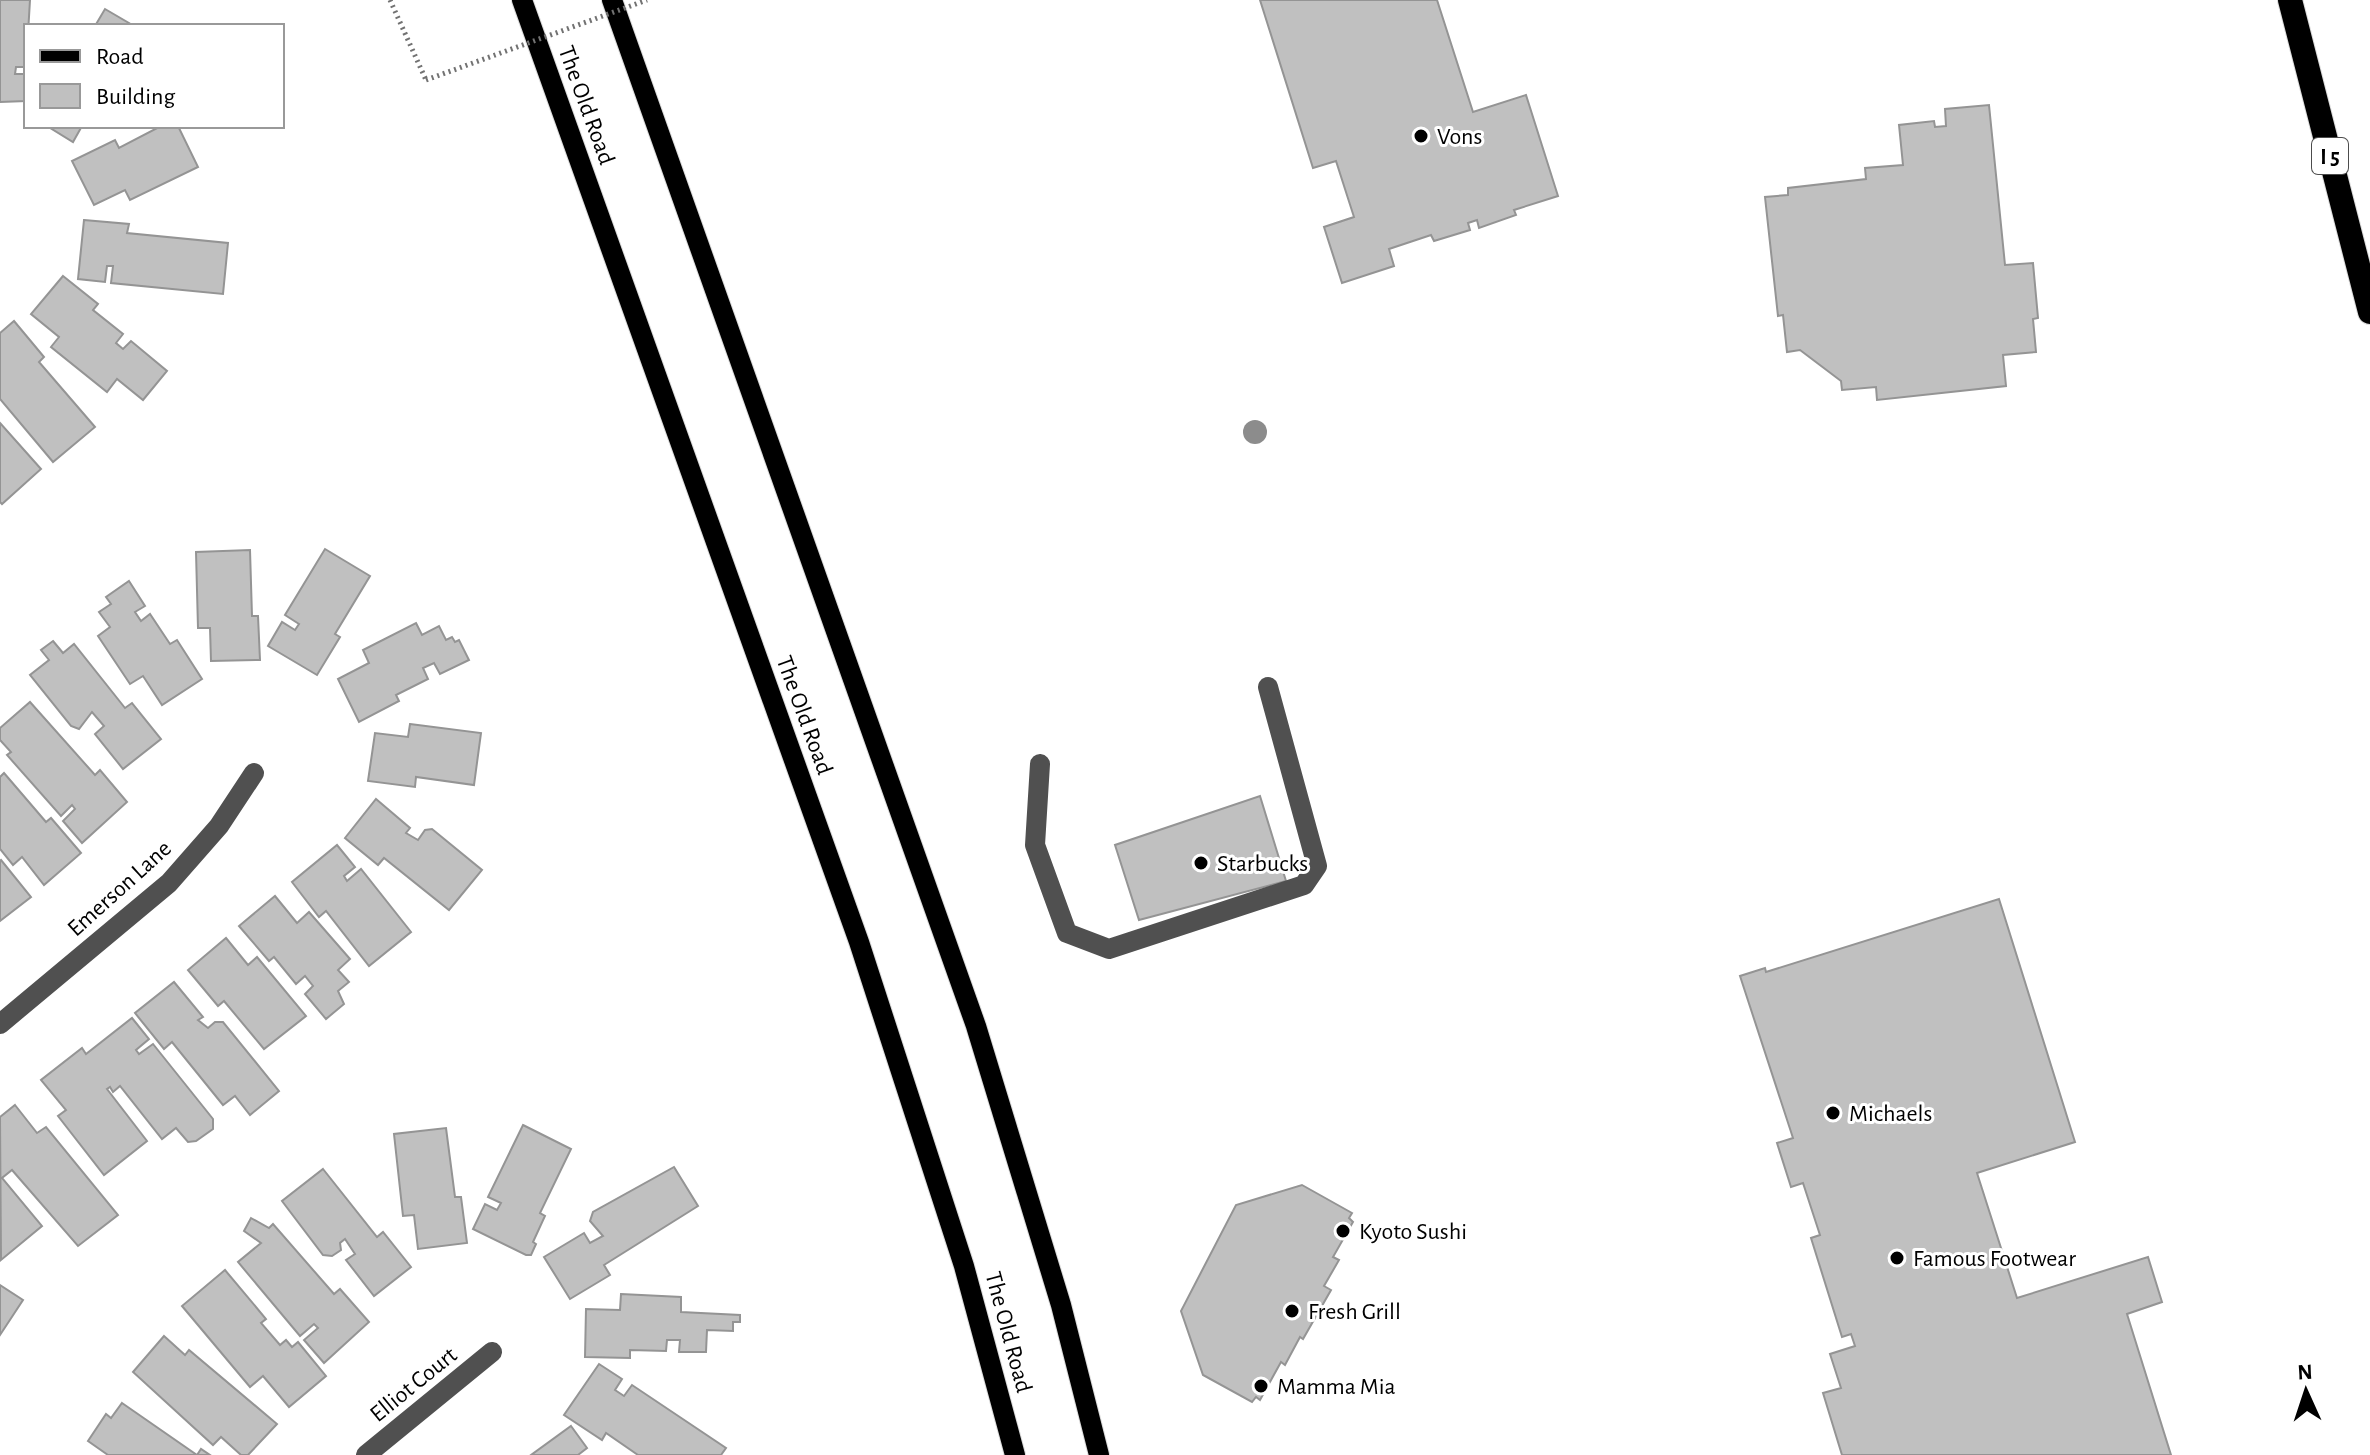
<svg xmlns="http://www.w3.org/2000/svg" width="2370" height="1455" font-family="'Alegreya Sans',sans-serif">
<style>
.building{fill:#c0c0c0;stroke:#949494;stroke-width:2}
.lines{fill:none;stroke-linecap:round;stroke-linejoin:round}
.major-casing{stroke:#dbdbdb;stroke-width:22}
.highway-casing{stroke:#dbdbdb;stroke-width:26}
.path{stroke:#727272;stroke-width:5;stroke-dasharray:2 4;stroke-linecap:butt}
.minor{stroke:#505050;stroke-width:20}
.major{stroke:#000;stroke-width:20}
.highway{stroke:#000;stroke-width:24}
.path-bridge{stroke:#727272;stroke-width:5;stroke-dasharray:2 4;stroke-linecap:butt}
.tree{fill:#8c8c8c}
.poi-dot{fill:#000;stroke:#fff;stroke-width:3}
.labels{text-anchor:middle;stroke-width:6;stroke-linejoin:round;paint-order:stroke}
.shield{fill:#fff;stroke:#4c4c4c;stroke-width:2}
.shield-label{font-size:22px;font-weight:bold;fill:#000}
.street-label{font-size:24px;fill:#000;stroke:#fff}
.poi-label{font-size:24px;fill:#000;stroke:#fff;text-anchor:start}
</style>
<rect width="100%" height="100%" fill="#fff"/>
<g class="building">
<polygon points="0,0 30,0 26,67 16,67 15,74 26,74 26,101 0,102"/>
<polygon points="1260,0 1437,0 1473,112 1526,95 1558,196 1514,210 1516,215 1479,228 1477,220 1468,223 1470,230 1434,241 1431,235 1389,249 1394,266 1342,283 1324,227 1354,217 1336,161 1313,168"/>
<polygon points="105,9 134,26 95,26"/>
<polygon points="1989,105 2005,265 2033,263 2038,318 2033,319 2036,352 2003,355 2006,386 1877,400 1876,387 1842,390 1841,381 1800,350 1787,352 1783,315 1778,316 1765,197 1788,195 1788,188 1866,179 1865,168 1903,165 1899,125 1934,121 1935,127 1946,126 1945,109"/>
<polygon points="47,126 82,126 73,142"/>
<polygon points="161,126 178,126 198,167 130,200 125,190 94,205 72,161 115,140 119,148"/>
<polygon points="84,220 129,224 127,233 228,243 223,294 111,283 113,266 107,266 105,282 78,279"/>
<polygon points="63,276 98,304 93,310 123,334 116,343 123,349 131,341 167,371 143,400 117,379 107,392 51,347 59,337 31,314"/>
<polygon points="14,321 44,357 39,362 95,427 53,462 0,399 0,333"/>
<polygon points="0,423 41,469 2,504 0,502"/>
<polygon points="325,549 370,576 335,634 340,637 317,675 268,646 282,622 295,630 299,624 285,615"/>
<polygon points="250,550 252,616 258,616 260,660 211,661 210,628 198,628 196,552"/>
<polygon points="129,581 145,606 135,612 141,621 150,614 170,644 177,640 202,679 162,705 143,676 130,684 98,636 110,627 99,612 111,604 106,597"/>
<polygon points="416,623 422,635 439,626 446,640 452,637 455,642 459,640 469,660 440,674 434,663 423,668 428,679 396,695 399,701 359,722 338,679 369,663 363,650"/>
<polygon points="53,641 63,653 74,644 125,708 132,703 161,739 123,769 95,734 104,726 92,712 79,729 71,726 30,675 49,660 41,650"/>
<polygon points="30,702 95,775 100,770 127,802 82,843 63,821 75,809 72,805 61,816 7,755 11,752 0,740 0,728"/>
<polygon points="410,724 481,733 474,785 416,777 415,787 368,781 375,733 408,737"/>
<polygon points="4,773 46,822 51,818 81,853 44,885 22,857 13,865 0,849 0,777"/>
<polygon points="1260,796 1286,881 1139,920 1115,845"/>
<polygon points="376,799 410,828 406,833 418,840 425,830 432,829 482,870 449,910 384,858 378,865 345,838"/>
<polygon points="337,845 355,867 344,876 347,881 361,869 411,932 369,966 326,911 319,917 292,882"/>
<polygon points="1,860 31,897 0,921 0,861"/>
<polygon points="275,896 297,923 309,912 350,959 338,970 349,982 338,991 344,1004 326,1019 305,994 313,986 305,976 296,984 274,957 269,961 239,926"/>
<polygon points="1999,899 2075,1142 1977,1173 2017,1298 2148,1257 2162,1302 2127,1314 2171,1455 1842,1455 1823,1393 1841,1388 1830,1354 1855,1346 1851,1334 1842,1337 1811,1238 1820,1235 1803,1183 1791,1187 1777,1143 1793,1138 1740,976 1765,968 1766,972"/>
<polygon points="226,938 248,965 257,957 306,1016 264,1049 224,1001 218,1006 188,970"/>
<polygon points="174,982 203,1017 198,1020 208,1028 215,1022 223,1022 279,1091 250,1115 235,1096 223,1105 172,1042 164,1049 135,1013"/>
<polygon points="132,1018 149,1039 136,1050 139,1054 153,1044 213,1119 213,1129 196,1141 188,1142 176,1128 162,1139 120,1086 113,1092 110,1087 107,1089 147,1141 104,1175 58,1116 66,1110 41,1080 82,1048 86,1054"/>
<polygon points="15,1105 37,1133 46,1127 118,1215 78,1246 12,1170 2,1178 42,1226 1,1260 0,1117"/>
<polygon points="523,1125 571,1149 540,1213 545,1216 533,1242 536,1244 531,1255 526,1255 473,1229 485,1204 497,1210 501,1203 488,1197"/>
<polygon points="446,1128 455,1197 461,1197 467,1243 418,1249 414,1215 403,1216 394,1134"/>
<polygon points="674,1167 698,1206 604,1265 610,1275 570,1299 544,1257 584,1233 590,1243 603,1236 590,1221 593,1212"/>
<polygon points="323,1169 377,1237 383,1232 411,1267 374,1296 346,1260 355,1254 345,1239 340,1243 341,1250 332,1256 323,1255 282,1201"/>
<polygon points="1302,1185 1352,1213 1349,1218 1353,1222 1333,1257 1339,1260 1324,1286 1331,1290 1303,1339 1300,1337 1285,1365 1281,1362 1260,1400 1256,1397 1252,1402 1203,1375 1181,1311 1236,1205"/>
<polygon points="251,1218 269,1228 273,1224 334,1294 340,1289 369,1322 324,1363 304,1340 318,1328 314,1324 300,1336 238,1262 261,1243 244,1231"/>
<polygon points="225,1270 266,1319 261,1323 280,1345 286,1340 292,1347 298,1342 326,1376 289,1407 263,1376 250,1387 182,1306"/>
<polygon points="0,1285 23,1300 0,1335"/>
<polygon points="621,1294 681,1297 681,1312 740,1315 740,1322 733,1322 733,1331 707,1330 706,1352 679,1352 680,1340 667,1340 666,1351 630,1350 630,1358 585,1357 586,1309 620,1310"/>
<polygon points="164,1336 185,1355 189,1350 277,1424 248,1455 241,1455 221,1437 213,1445 133,1372"/>
<polygon points="599,1364 622,1379 615,1390 624,1396 632,1385 726,1448 721,1455 638,1455 606,1433 602,1440 564,1415"/>
<polygon points="122,1403 197,1455 201,1449 210,1455 108,1455 88,1441 106,1414 111,1418"/>
<polygon points="571,1426 587,1448 578,1455 531,1455"/>
</g>
<g class="lines">
<defs>
<g id="major">
<polyline points="522,0 859,942 964,1266 1015,1455"/>
<polyline points="612,0 976,1026 1061,1305 1099,1455"/>
</g>
<polyline id="highway" points="2290,0 2370,312"/>
</defs>
<use href="#major" class="major-casing"/>
<use href="#highway" class="highway-casing"/>
<polyline class="path" points="390,0 426,80"/>
<g class="minor">
<polyline points="1040,764 1035,845 1067,933 1109,949 1304,885 1317,866 1268,687"/>
<polyline points="0,1024 169,883 219,826 254,773"/>
<polyline points="366,1455 492,1352"/>
</g>
<use href="#major" class="major"/>
<use href="#highway" class="highway"/>
<polyline class="path-bridge" points="426,80 647,0"/>
</g>
<circle class="tree" cx="1255" cy="432" r="12"/>
<g class="poi-dot">
<circle cx="1421" cy="136" r="8"/>
<circle cx="1201" cy="863" r="8"/>
<circle cx="1833" cy="1113" r="8"/>
<circle cx="1343" cy="1231" r="8"/>
<circle cx="1897" cy="1258" r="8"/>
<circle cx="1292" cy="1311" r="8"/>
<circle cx="1261" cy="1386" r="8"/>
</g>
<g class="labels">
<rect class="shield" x="2312" y="138" width="36" height="36" rx="6"/>
<g class="shield-label">
<text x="2330" y="164">I 5</text>
</g>
<g class="street-label">
<text transform="translate(587 105) rotate(70)" y="8">The Old Road</text>
<text transform="translate(805 715) rotate(70)" y="8">The Old Road</text>
<text transform="translate(119 888) rotate(-42)" y="8">Emerson Lane</text>
<text transform="translate(1009 1332) rotate(75)" y="8">The Old Road</text>
<text transform="translate(413 1384) rotate(-39)" y="8">Elliot Court</text>
</g>
<g class="poi-label">
<text x="1437" y="144">Vons</text>
<text x="1217" y="871">Starbucks</text>
<text x="1849" y="1121">Michaels</text>
<text x="1359" y="1239">Kyoto Sushi</text>
<text x="1913" y="1266">Famous Footwear</text>
<text x="1308" y="1319">Fresh Grill</text>
<text x="1277" y="1394">Mamma Mia</text>
</g>
</g>
<rect x="24" y="24" width="260" height="104" fill="#ffffff" stroke="#999999" stroke-width="2"/>
<rect x="40" y="50" width="40" height="12" fill="#000000" stroke="#999999" stroke-width="2"/>
<text x="96" y="64" font-size="24" fill="#000000">Road</text>
<rect x="40" y="84" width="40" height="24" fill="#c0c0c0" stroke="#999999" stroke-width="2"/>
<text x="96" y="104" font-size="24" fill="#000000">Building</text>
<g transform="translate(2306 1391) rotate(357)" stroke="#ffffff" stroke-width="6" paint-order="stroke">
<path d="M0-6L14 30L0 20L-14 30Z" fill="#000000"/>
<text y="-12" font-size="22" font-weight="bold" text-anchor="middle" fill="#000000">N</text>
</g>
</svg>
